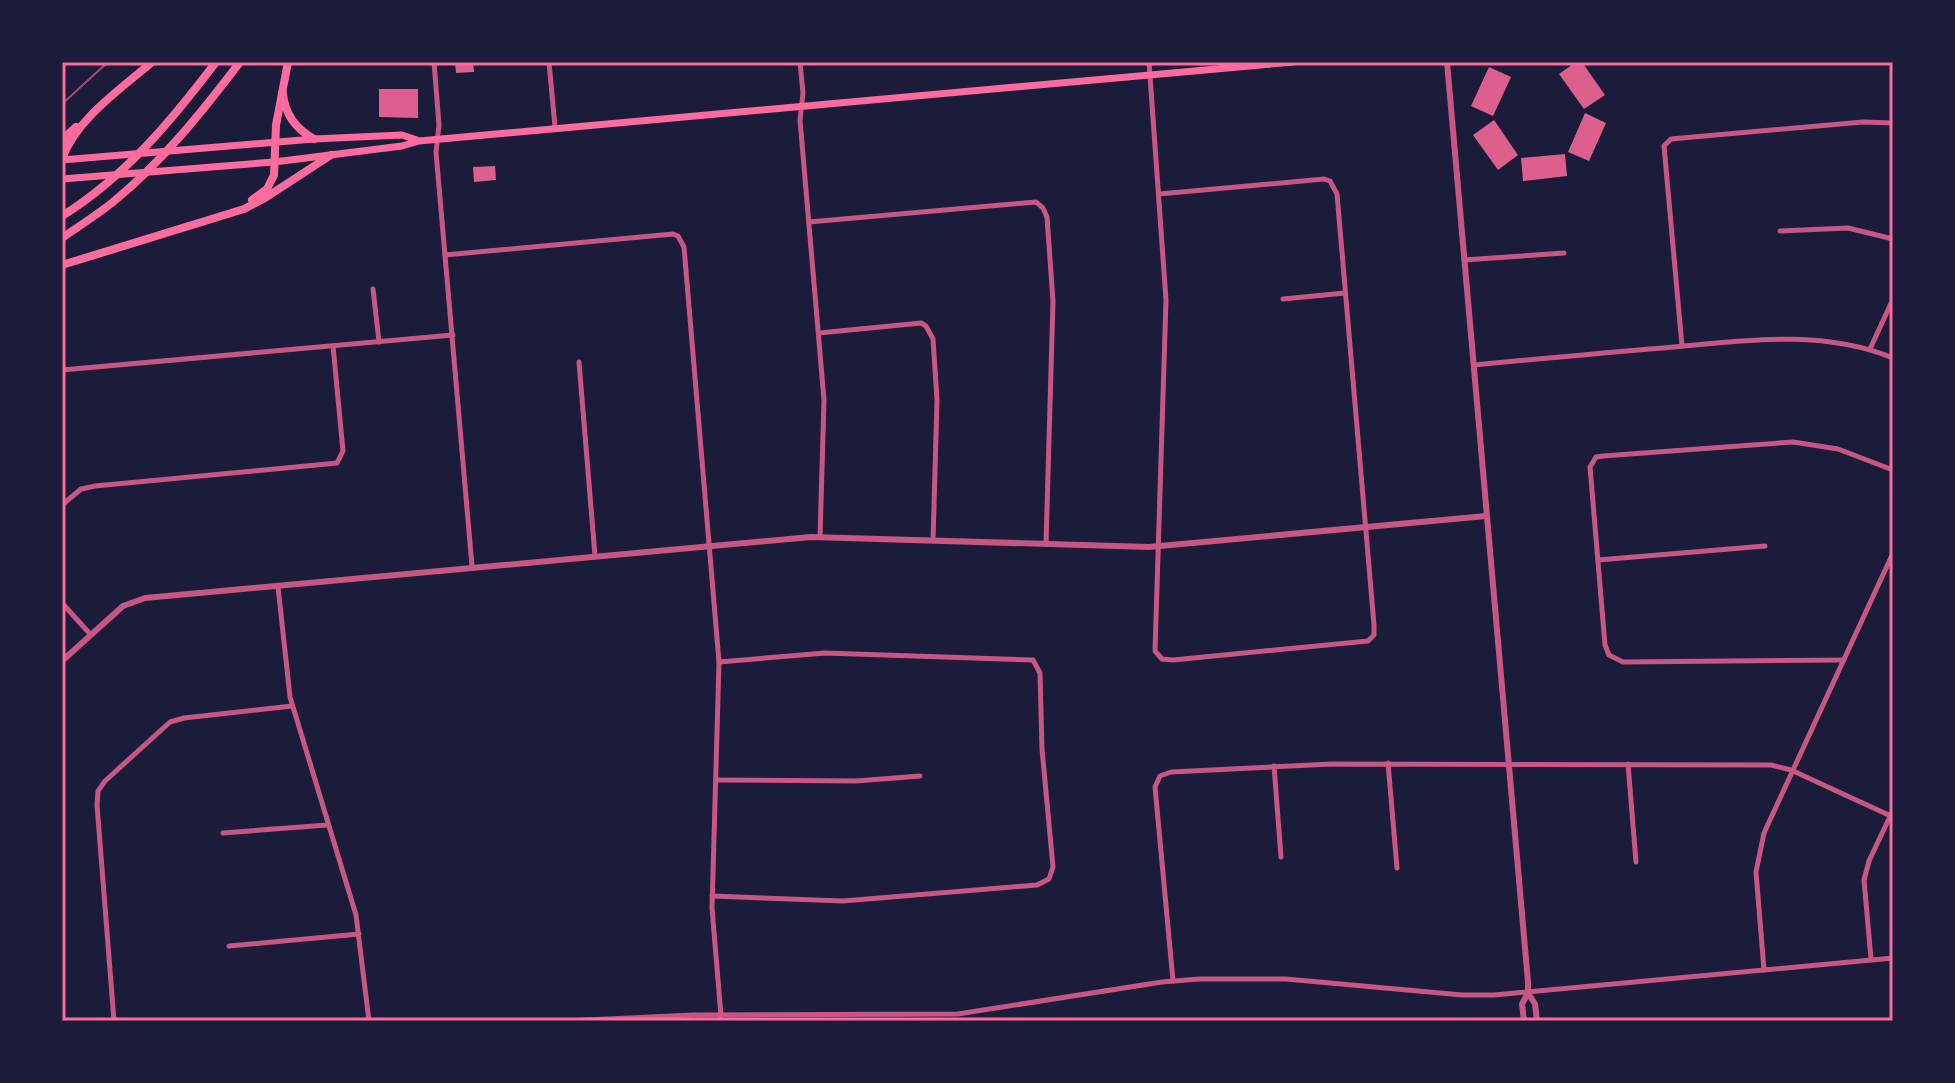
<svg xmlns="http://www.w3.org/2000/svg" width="1955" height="1083" font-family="'Source Serif 4',serif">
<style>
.building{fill:#dd5f8e}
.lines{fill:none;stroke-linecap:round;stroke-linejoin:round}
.minor{stroke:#c65784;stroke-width:5}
.tertiary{stroke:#c65784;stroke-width:6}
.secondary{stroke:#ff6b9d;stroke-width:7}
.trunk{stroke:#ff6b9d;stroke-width:8}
.rail{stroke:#a44b75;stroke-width:2}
.neatline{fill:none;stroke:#ff6b9d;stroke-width:3}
</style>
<rect width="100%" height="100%" fill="#1b1b3a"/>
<g class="building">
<polygon points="455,62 473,62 474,72 456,73"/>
<polygon points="1576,62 1582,62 1605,95 1584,109 1559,74"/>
<polygon points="1489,67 1511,77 1493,116 1471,106"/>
<polygon points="379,89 418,89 418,118 379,117"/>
<polygon points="1585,113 1606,123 1589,161 1568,152"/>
<polygon points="1494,120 1518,155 1498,170 1473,135"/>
<polygon points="1565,154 1567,176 1523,181 1521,158"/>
<polygon points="495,166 496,180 474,182 473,167"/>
</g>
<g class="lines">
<g class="minor">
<polyline points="434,62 439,125 436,152 472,566"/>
<polyline points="549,62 555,127"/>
<polyline points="800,62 803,93 800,120 824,400 820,537"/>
<polyline points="1149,62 1166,300 1155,651 1162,659 1173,660 1368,641 1374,635 1374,625 1337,194 1330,181 1324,179 1159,194"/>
<polyline points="809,222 1036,202 1043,208 1047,217 1053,301 1046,544"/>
<polyline points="1780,231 1848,228 1893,239"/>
<polyline points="445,255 673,234 678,236 684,247 719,662 712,908 721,1016"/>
<polyline points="1464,260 1564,253"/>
<polyline points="373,289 379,342"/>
<polyline points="1283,299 1345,293"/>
<polyline points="819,333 921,323 926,326 933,339 937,400 933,541"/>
<polyline points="1682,346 1664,146 1671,139 1863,122 1893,123"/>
<polyline points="1870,349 1893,299"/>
<polyline points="579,362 595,556"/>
<path d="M1474,365C1537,359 1600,353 1663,348C1739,341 1821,328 1893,358"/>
<polyline points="62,370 453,335"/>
<polyline points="62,505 81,489 95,486 337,463 343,451 333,346"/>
<polyline points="1598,560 1765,546"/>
<polyline points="278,587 290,697 356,915 369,1021"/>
<polyline points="62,603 91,635"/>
<polyline points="1844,660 1623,662 1609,655 1605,645 1590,467 1596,457 1603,456 1793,442 1838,449 1893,470"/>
<polyline points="1388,763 1397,868"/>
<polyline points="1628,764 1636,862"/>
<polyline points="1274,766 1281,857"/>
<polyline points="716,780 856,781 920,776"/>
<polyline points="223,833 327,825"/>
<polyline points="712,896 843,901 1037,885 1049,879 1053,867 1042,749 1040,673 1033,660 825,653 719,662"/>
<polyline points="229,946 359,934"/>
<polyline points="1871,959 1864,880 1869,861 1893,810"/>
<polyline points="1764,970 1756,872 1764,833 1893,553"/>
<polyline points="1173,981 1155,787 1160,776 1171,772 1331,764 1771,765 1791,770 1893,817"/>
<polyline points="114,1021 97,805 98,791 105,781 170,722 184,718 292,706"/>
<polyline points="565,1021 693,1015 958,1014 1162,982 1199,979 1286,979 1462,995 1494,995 1893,958"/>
</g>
<g class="tertiary">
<polyline points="1447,62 1528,982 1528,993 1522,1004 1524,1021"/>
<polyline points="62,661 123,606 145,598 811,537 1149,547 1486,516"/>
<polyline points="1528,993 1535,1004 1537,1021"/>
</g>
<g class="secondary">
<polyline points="62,160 314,139 402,135 417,140"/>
<polyline points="62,179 274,162 402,146 419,141 1293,62"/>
</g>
<g class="trunk">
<path d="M283,94C285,115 296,129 314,139"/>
<polyline points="62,140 76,127"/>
<path d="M62,159C76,119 121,89 152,62"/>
<polyline points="252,200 267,189 274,175 276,125 288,62"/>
<path d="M62,216C125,177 172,120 216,62"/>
<path d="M62,238C79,226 97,215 113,202C162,162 202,112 240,62"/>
<polyline points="62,265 244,209 265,198 331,155"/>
</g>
<polyline class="rail" points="62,104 108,62"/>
</g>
<rect width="1955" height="1083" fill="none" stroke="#1b1b3a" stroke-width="128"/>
<rect x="64" y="64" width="1827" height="955" class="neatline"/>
</svg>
